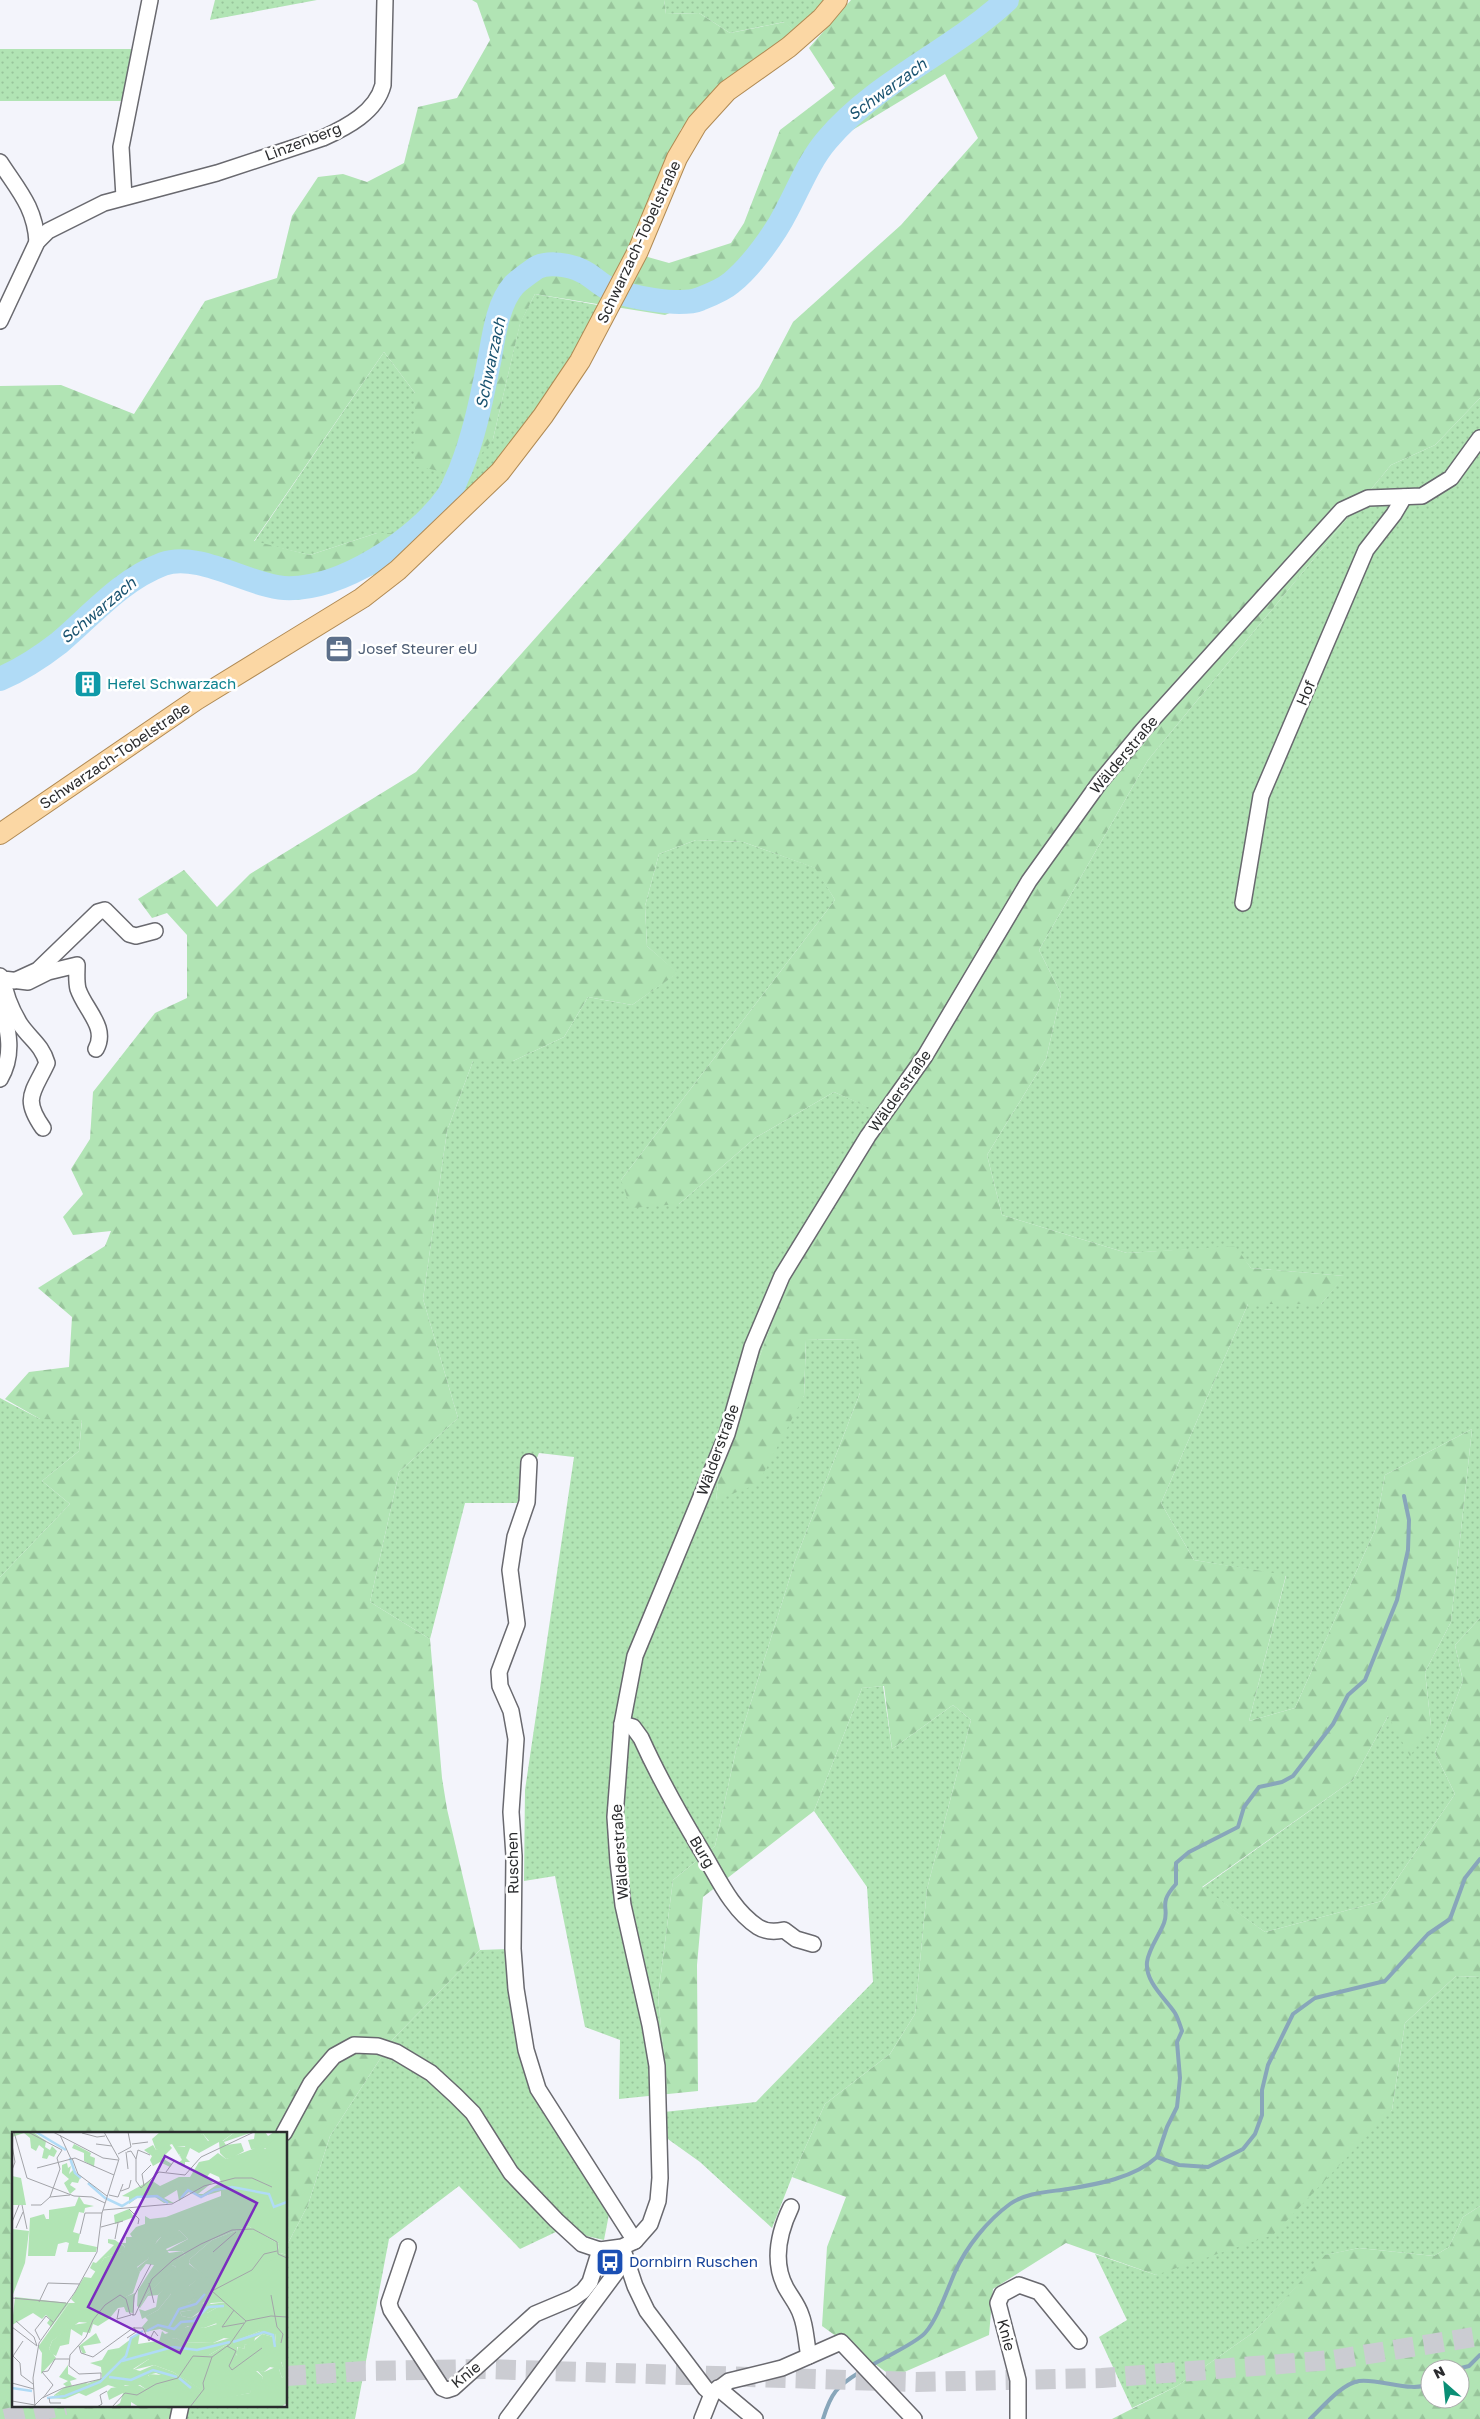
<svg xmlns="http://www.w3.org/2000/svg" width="1480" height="2419" font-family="'Golos Text',sans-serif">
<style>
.grass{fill:url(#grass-dots)}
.forest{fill:url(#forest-firs);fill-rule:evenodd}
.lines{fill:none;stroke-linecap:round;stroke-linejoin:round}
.stream{stroke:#88a6ba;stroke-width:4}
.river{stroke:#b0dbf6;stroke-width:24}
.major-tunnel{stroke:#cbccd2;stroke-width:20;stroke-dasharray:20 10;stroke-linecap:butt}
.minor-casing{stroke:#69696f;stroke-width:18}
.major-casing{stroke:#b08a54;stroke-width:22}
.minor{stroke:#fff;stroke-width:15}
.major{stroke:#fbd7a4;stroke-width:20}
.labels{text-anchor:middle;stroke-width:5;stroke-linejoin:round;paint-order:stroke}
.street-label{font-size:15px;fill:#2b2c2e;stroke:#fff}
.service-label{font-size:15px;fill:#4e5e75;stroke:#fff;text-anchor:start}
.culture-label{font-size:15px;fill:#0d838f;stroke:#fff;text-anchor:start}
.transit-label{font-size:15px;fill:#164399;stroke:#fff;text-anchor:start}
.water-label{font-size:16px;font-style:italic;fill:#195370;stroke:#fff}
.inset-river{fill:none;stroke:#b0dbf6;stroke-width:2.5}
.inset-road{fill:none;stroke:#a3a4a9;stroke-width:1}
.view{fill:#7b2cbf;fill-opacity:0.15;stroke:#7b2cbf;stroke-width:2.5}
.inset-edge{fill:none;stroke:#2b2c2e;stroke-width:2.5}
</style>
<defs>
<pattern id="grass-dots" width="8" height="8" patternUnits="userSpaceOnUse" patternTransform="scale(1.25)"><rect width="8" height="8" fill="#b1e4b4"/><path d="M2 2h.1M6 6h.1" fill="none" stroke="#98c49b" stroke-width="1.8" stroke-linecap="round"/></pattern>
<pattern id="forest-firs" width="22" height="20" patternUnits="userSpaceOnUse" patternTransform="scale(1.25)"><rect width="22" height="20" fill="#b1e4b4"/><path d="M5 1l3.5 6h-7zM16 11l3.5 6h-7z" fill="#98c49b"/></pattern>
</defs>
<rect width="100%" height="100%" fill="#f3f4fb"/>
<g class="grass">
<polygon points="215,0 317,0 210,20"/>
<polygon points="664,0 826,0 795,32 784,22 730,33 699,13 666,14"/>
<polygon points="0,49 139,49 127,101 0,101"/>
<polygon points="535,294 609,307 543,415 428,541 377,533 310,555 254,542 384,352 415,393 415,466 493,439 520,323"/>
<polygon points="1480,398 1480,1618 1455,1645 1463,1681 1435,1753 1455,1794 1382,1901 1265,1932 1202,1888 1353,1780 1388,1716 1431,1726 1425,1672 1451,1622 1472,1429 1385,1475 1375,1530 1295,1708 1249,1721 1286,1576 1194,1560 1161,1503 1248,1304 1321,1304 1344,1276 1251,1268 1234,1247 1127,1253 1002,1215 987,1155 1046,1059 1061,994 1039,950 1148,760 1391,465 1435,445"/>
<polygon points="696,840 743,842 816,868 835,900 621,1180 679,1204 755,1138 834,1092 890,1116 787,1281 720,1466 716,1500 804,1396 806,1340 860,1339 860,1393 795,1561 736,1750 715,1846 673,1880 658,1997 668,2094 619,2099 620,2040 585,2027 555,1876 524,1881 525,1790 574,1457 539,1453 517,1503 465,1503 430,1639 370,1602 399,1472 458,1418 423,1299 447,1131 473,1061 513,1061 564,1037 588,997 632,1005 677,973 647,946 645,906 659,854"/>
<polygon points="0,1398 40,1419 82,1419 79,1451 42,1481 70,1504 0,1577"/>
<polygon points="883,1686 892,1749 953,1705 971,1720 927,1889 915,2014 890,2054 825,2104 792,2177 772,2228 700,2162 665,2137 664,2112 756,2102 873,1982 867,1887 814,1811 862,1688"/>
<polygon points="508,1949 521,2050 610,2209 604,2240 560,2230 520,2249 459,2186 389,2239 355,2419 172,2419 176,2405 286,2405 286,2247 308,2205 330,2136 393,2039 480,1950"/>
<polygon points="1456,1976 1480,1977 1480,2206 1463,2217 1449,2247 1434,2256 1359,2248 1326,2255 1254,2332 1177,2386 1132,2408 1099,2337 1127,2320 1095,2254 1156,2275 1392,2110 1405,2023"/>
</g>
<g class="forest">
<polygon points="472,0 664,0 666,14 699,13 730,33 785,22 795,32 728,82 681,129 630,252 669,263 731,243 744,223 780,130 835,88 809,48 851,0 1480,0 1480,398 1435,445 1391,465 1148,760 1039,950 1061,994 1046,1059 987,1155 1002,1215 1127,1253 1235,1246 1251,1268 1345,1276 1321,1304 1248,1304 1161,1503 1194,1560 1286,1575 1249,1721 1295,1708 1375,1530 1385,1475 1472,1429 1451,1622 1425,1672 1431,1726 1410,1756 1388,1716 1353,1780 1202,1887 1265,1932 1382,1901 1455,1794 1435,1753 1463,1681 1455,1645 1480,1618 1480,1977 1456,1976 1405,2023 1392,2110 1273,2235 1156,2275 1066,2243 993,2289 989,2335 893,2377 822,2326 827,2247 846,2197 792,2177 825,2104 890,2054 915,2014 927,1889 971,1720 953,1705 892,1749 884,1686 862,1688 814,1811 703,1897 697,1965 698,2091 668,2094 658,1997 673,1880 715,1846 736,1750 795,1561 860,1393 860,1339 806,1340 804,1396 758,1484 716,1500 720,1466 787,1281 890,1117 834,1092 755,1138 679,1204 631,1208 621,1180 835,900 815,868 743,842 696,840 659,854 645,906 647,946 678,973 632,1005 588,997 564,1037 513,1061 473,1061 447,1131 423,1299 458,1418 399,1472 370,1602 430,1639 442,1778 447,1809 480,1950 393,2039 330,2136 308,2205 286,2247 286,2133 14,2133 14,2405 176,2405 172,2419 0,2419 0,1577 70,1504 42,1481 79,1451 82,1420 40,1419 5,1399 29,1372 69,1367 72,1317 38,1288 105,1246 111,1231 73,1235 63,1217 83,1194 71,1169 90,1139 93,1092 155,1013 187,998 187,935 167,913 152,918 138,899 184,870 217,907 250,874 416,772 759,387 793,322 901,225 978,138 945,74 836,140 734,285 665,315 535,294 520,324 493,439 464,476 415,466 415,393 384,352 254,541 310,555 377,533 394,533 428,541 385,571 298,600 179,569 140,581 61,648 0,687 0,386 61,385 134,414 205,301 277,278 292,216 318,177 343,174 367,182 404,163 418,107 457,98 490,40 477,3"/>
<path d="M1480,2206V2419H1112L1177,2386L1254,2332L1325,2255L1359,2248L1434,2256L1449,2247L1463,2217ZM1430,2369H1460V2399H1430Z"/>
</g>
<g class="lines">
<g class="stream">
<path d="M1157,2157L1167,2127L1177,2107L1180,2078L1177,2042L1182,2031C1180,2025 1178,2018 1175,2013C1165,1998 1145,1982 1147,1962C1149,1948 1159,1936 1164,1923C1170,1907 1157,1905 1176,1884V1863L1189,1852L1238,1827L1244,1807L1259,1787L1282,1782L1293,1776L1333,1724L1348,1695L1365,1680L1397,1600L1408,1550L1409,1520L1404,1496"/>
<path d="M872,2365C885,2357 916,2343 925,2333C938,2318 947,2290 955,2272C966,2247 988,2220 1010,2204C1027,2192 1049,2192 1068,2189C1098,2184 1134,2178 1157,2157L1179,2165L1208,2167L1243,2149L1255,2134L1262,2115V2090L1268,2065L1293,2014L1315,1998L1385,1981L1428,1934L1450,1919L1465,1878L1480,1859"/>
<polyline points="1457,2369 1469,2366 1480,2355"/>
<path d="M823,2419C831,2393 837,2386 860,2372"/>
<path d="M1310,2419C1323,2407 1341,2384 1359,2381C1379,2378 1414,2394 1430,2383"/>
</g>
<path class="river" d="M0,679C21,670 41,657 59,643C92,615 121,580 163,564C198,551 250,586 284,588C340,591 417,540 448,496C453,489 456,479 460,471C475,434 482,396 490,357C494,334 498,303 514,285C520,279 529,273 536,268C548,261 570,265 582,271C591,275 597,282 606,287C626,297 680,307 700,299C710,295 723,290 731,283C751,267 775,234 786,212C799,188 809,161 827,140C877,81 951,52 1007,0"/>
<g class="major-tunnel">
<polyline points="286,2376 365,2371 485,2369 916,2382 1102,2378 1332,2360 1480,2336"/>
<polyline points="5,2419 65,2405"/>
</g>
<defs>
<g id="minor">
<path d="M0,162C18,190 35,207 37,242"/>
<polyline points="124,197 121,147 150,0"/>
<path d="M0,321L37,242L48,231L104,203L217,173L323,138C347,127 376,112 383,85L385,0"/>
<polyline points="1243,903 1261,796 1366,550 1394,514 1404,497"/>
<path d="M0,976L3,979L28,982L48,972L77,965C77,973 76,981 78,989C85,1010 108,1027 96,1049"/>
<path d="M3,979C5,995 11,1009 20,1024C30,1039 42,1045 47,1063C33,1093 22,1098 43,1128"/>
<polyline points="14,981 38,970 98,912 105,910 129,934 136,936 155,931"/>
<path d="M0,1079C14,1056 9,1030 1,1006L4,1001"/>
<polyline points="529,1462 527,1502 515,1537 510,1570 517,1624 499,1672 500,1686 511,1711 516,1739 511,1812 514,1856 513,1949 516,1989 526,2050 538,2089 635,2241"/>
<path d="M622,1724L633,1727L641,1738C659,1778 680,1815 703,1853C718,1878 732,1910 758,1927C766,1932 775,1932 784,1930L796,1939L813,1944"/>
<polyline points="284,2133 311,2083 334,2056 354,2045 378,2046 396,2052 431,2073 456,2096 473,2113 511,2173 556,2220 582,2244 600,2250 622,2247 635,2241 650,2224 658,2201 660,2178 657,2066 650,2025 623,1905 618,1862 615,1817 622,1724 635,1656 727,1434 752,1347 782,1276 868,1136 925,1056 1029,881 1100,782 1143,730 1342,510 1368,498 1422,496 1451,478 1480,438"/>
<path d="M791,2207C779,2232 772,2262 786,2288C791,2297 798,2305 801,2315C806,2327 806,2343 809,2356"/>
<polyline points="408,2247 389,2303 391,2310 442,2388 447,2390 453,2388 535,2314 573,2298 583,2291 590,2282 600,2250"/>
<polyline points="624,2253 635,2286 647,2311 705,2388 712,2394"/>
<polyline points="718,2388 755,2419"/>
<polyline points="178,2419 181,2405"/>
<polyline points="507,2419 626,2259"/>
<polyline points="702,2419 712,2394 729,2381 782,2368 841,2342 914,2419"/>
<polyline points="1018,2419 1018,2380 998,2303 1002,2294 1019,2285 1039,2292 1079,2341"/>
</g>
<polyline id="major" points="0,834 196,700 362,598 398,570 500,472 543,416 580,361 638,251 677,158 697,124 727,91 789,47 822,18 837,0"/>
</defs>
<use href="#minor" class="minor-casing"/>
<use href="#major" class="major-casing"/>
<use href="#minor" class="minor"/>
<use href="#major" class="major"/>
</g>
<defs>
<symbol id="office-square" viewBox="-11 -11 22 22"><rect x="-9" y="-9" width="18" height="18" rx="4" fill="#5c6f8a" stroke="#fff"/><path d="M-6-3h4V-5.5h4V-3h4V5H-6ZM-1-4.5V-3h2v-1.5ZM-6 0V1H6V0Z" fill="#fff"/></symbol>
<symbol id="building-square" viewBox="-11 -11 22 22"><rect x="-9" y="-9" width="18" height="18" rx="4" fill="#0f9aa8" stroke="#fff"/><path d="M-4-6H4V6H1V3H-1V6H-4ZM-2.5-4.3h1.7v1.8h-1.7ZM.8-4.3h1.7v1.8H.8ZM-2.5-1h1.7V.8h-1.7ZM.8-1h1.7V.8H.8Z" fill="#fff"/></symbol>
<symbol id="bus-square" viewBox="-11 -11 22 22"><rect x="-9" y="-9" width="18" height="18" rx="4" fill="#1a4fb4" stroke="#fff"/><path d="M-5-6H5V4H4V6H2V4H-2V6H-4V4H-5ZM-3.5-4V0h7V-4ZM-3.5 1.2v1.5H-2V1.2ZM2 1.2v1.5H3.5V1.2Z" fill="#fff"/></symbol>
</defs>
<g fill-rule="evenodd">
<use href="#office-square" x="323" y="633" width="32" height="32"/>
<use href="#building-square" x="72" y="668" width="32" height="32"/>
<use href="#bus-square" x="594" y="2246" width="32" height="32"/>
</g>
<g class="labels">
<g class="street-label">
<text transform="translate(303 142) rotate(-21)" y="5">Linzenberg</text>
<text transform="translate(639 242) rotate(-65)" y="5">Schwarzach-Tobelstraße</text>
<text transform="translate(1306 693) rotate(-67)" y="5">Hof</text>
<text transform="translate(1124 755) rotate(-50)" y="5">Wälderstraße</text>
<text transform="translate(115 756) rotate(-34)" y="5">Schwarzach-Tobelstraße</text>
<text transform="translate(900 1091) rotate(-55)" y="5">Wälderstraße</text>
<text transform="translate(718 1450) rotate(-70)" y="5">Wälderstraße</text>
<text transform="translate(620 1852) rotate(-94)" y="5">Wälderstraße</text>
<text transform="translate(702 1852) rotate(59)" y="5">Burg</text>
<text transform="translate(513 1863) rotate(-91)" y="5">Ruschen</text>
<text transform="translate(1006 2335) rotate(75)" y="5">Knie</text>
<text transform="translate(466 2375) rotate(-39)" y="5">Knie</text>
</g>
<g class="service-label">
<text x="358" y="654">Josef Steurer eU</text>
</g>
<g class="culture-label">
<text x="107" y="689">Hefel Schwarzach</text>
</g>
<g class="transit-label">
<text x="629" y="2267">Dornbirn Ruschen</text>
</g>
<g class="water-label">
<text transform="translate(887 89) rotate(-36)" y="6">Schwarzach</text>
<text transform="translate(490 363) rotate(-78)" y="6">Schwarzach</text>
<text transform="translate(98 610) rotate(-40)" y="6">Schwarzach</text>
</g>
</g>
<g transform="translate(12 2132)">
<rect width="275" height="275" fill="#f3f4fb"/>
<path d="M0,0H21L34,9L33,15L38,18L40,14L45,19L42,25L37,23L35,27L30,26L32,17L27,13L24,19L19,16L18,6L12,1L0,5ZM223,0H241L212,10L214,13L229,11L232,19L222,25L214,27L208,21L207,10L187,21L178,16L174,26L178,30H173V34L165,32L170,28L164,15H173L175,6L191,2L196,9H211ZM243,0H253L256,4L262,0L270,2L255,16L239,17L236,8L242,7ZM156,11L160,16L150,26L160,32L158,35L148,30L141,34L138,28L140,24L132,18L141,13L144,18ZM62,12L79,21L78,24L83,26L82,35L72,29V21L60,16ZM55,31L56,36L59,34L57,42L62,37L68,46L66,51L60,50L58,53L64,57L58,62L52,51L57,47L50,41V33ZM0,44L9,46L14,73H0ZM67,64L72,72L82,74L73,76L72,81L67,80L61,100L68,102L66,111L85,115L84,120H55L57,111L54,110L46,112L43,124H16L18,86L32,82L34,87H37V78L63,74ZM117,77L122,85L103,92L102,83ZM236,94L267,112L266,118L255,127L268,121L275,123V227L269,230L274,243L270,246L267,237L258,235L252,240L244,239L251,245L249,252L240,255L238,261L219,265L201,275H127L119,270V275H102L108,271L111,261L97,268L95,260L99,256L124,252L134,257L139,249L136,242L163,244L172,255L185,260L188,257L161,240L142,233L121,238L137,227L163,223H197L214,213L224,219L225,224L226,215L233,217L232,213L241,210L250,202L261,205L263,211L264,202L248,199L226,208L212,206L201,211L170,210L164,206L147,210L150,199L153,202L181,193L192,196L205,192L195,185V181L215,170L199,171L179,186L170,184L168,180L180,178L192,171L190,163L176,171L177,154L190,143L177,131L178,127L200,108ZM0,97L17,99L13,131L0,165ZM167,98L176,107L154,117L157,121L170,119L173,122L160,133L164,135L162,138L135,162L128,176L125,174L126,158L142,133L134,132L128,140L125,136L136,127L138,118L149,105L163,104ZM96,107L103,108L113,115L110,120L92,126L84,140L78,136L81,130L84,131L102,113L96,111ZM153,156L159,162L146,178L130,187L127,177L133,179L144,175L146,163ZM123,161L121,181L114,180L112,175L106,176L97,187L86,194L81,192L78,201L71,200L70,204L59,197L57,212L48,214L44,224L40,222L37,217L40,209L60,193L74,191L93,173ZM3,165L57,171L39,195L35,191L38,187L34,183L30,187L21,181L0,193ZM84,201L89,211L71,214L74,221L71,222L67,214ZM56,233V242L65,247L58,249L60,254L76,250L71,256L41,264L54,254L51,252L56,249L47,245Z" fill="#b1e4b4"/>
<path d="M148,0H223L209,10L197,9L191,2L178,8L175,6V14L165,15L175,21L167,22L170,28L160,12L144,18L140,7ZM269,0H275V123L268,121L258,129L250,130L252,125L266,118L267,112L236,94L200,108L178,127L177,132L196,146L189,145L177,154L183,163L176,171L192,160H199L187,177L168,180L170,184L179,186L186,182L191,173L215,170L218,173L213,176L206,175L195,181V185L210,189L192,196L176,194L161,203L148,197L133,200L130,195L136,188L133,185L146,178L159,162L153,161V157L146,163L136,164L128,176L135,162L164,135L160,133L150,140L173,122L170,119H154L176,107L167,98L164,106L149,105L145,109L136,127L125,135L128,140L121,161L98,174L93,173L79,191L67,190L40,209L37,217L44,226L29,242L30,221L26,215L57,171H63L59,167L72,145L79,146L92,126L109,120L113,115L109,111H114V105H120L118,102L124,95L133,92V84L138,87L154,85L209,64V59L189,65L177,60L167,69L165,58L152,66L162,71H152L143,65L125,66L117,72V65L110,64L139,48L148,54L167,45H178L187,30L197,28L206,21L214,27L246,15L248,11L253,17ZM198,41L207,45L209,50L191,62H186L201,50L194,46ZM248,199L264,201L263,211L261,205L250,202L243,206L242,211L232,213L233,217L225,215L227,224L214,213L197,223H163L160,227H137L121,237L128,239L142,233L161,240L189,257L185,265L175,257L171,259L163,244L156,246L144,241L136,243L145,254L138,260L128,253H113L109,257L96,253L74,264L67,261L53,267L37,266L90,246L89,235L78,231L90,228L96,218L107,216L128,200L126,212L164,206L171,210L201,211L225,204L226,208ZM275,227V271L269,275H201L209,266L238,261L239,250L244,248L248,252L251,245L245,238L252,240L266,234L270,246L273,243L269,229Z" fill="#b1e4b4" fill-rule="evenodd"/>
<path class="inset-river" d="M24,0L54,18M58,26L63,41L69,46M76,51L93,66L110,74L125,65L145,64L156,71M169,66L176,58L189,65L202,58L220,55L257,62L262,75L275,70M157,195L167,177L184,172L193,162M135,199L146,193L162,197L169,190L182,189L196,175L212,174M221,210L252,200L261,203L263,215M110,229L161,215L185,218L218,210M97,245L119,248L141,238L165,245M167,246L179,256M0,256L20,259M35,266L53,264L88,250L114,224L119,206L131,199"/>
<path class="inset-road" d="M2,0L15,46L62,64L80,65L93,71M16,0L50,18L45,26L48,37L38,65M41,0L91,26L106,28M70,1L85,5L93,4M48,3L59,27M84,12L100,14M120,12L136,10M0,13L3,30L0,38M114,20L116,37M115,20L119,19L124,27V49L129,56L147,40L173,43L189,25L242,0M106,22L119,15L116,0M60,26L66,42L95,64M124,27L126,18L138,23M25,36L63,26L102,43M154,40L162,29L159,26M132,54L130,42L139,33M109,59L117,56L119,48M97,63L106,65L111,52M10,73L15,97M19,73H29L38,65L58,63M117,77L127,87L126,92M91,78L160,72L192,54L223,46H240L260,55M0,90L7,73M89,95L111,89M4,96L11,80M68,102L73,81H90M103,107L106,91M201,120L224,100M137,151L142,171M259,163L265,195L271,202L269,211M0,166L54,171M27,170L36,151L68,152M107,177L105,187L119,183M222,178L210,195L232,191M121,184L122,164L139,132M4,189L22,205L25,214M234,189L200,159L240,138L252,122L265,119M0,195L25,214M115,206L124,200L122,195M28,208L23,198L34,184L42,191M67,214L69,221L81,225L121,196H131L137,209L142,199L146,204M215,214L224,219L217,234L220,238L250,216M0,223L8,231L9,243L21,252M1,224L11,209M200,225L218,212L234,189L259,184L275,185M0,251L22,257M31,266L41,253L30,240L36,239L43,227H57M37,266L38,271H49M0,269L23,273M23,273L30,266L51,256L89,247V241L67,242L57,234L58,223L74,205L81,188L93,173L108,163L114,167L118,182L123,183L140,147L161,128L189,112L220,98L241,97L265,110L266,122L275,126M23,275L21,246L27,211L63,160L85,120L90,81L107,27L92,0M85,275L90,272L88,263L95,259M100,275L113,261L125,263L144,252L166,246L181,224L200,225M178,275L192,257L191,251L200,225"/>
<path class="view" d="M153,24L245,71L168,221L76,175Z"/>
<rect width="275" height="275" class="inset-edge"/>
</g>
<g transform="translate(1445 2384) rotate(333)"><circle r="24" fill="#ffffff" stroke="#aaabab"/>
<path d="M0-4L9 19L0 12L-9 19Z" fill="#0b8f76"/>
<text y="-8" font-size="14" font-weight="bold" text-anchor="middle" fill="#2b2c2e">N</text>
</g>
</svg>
